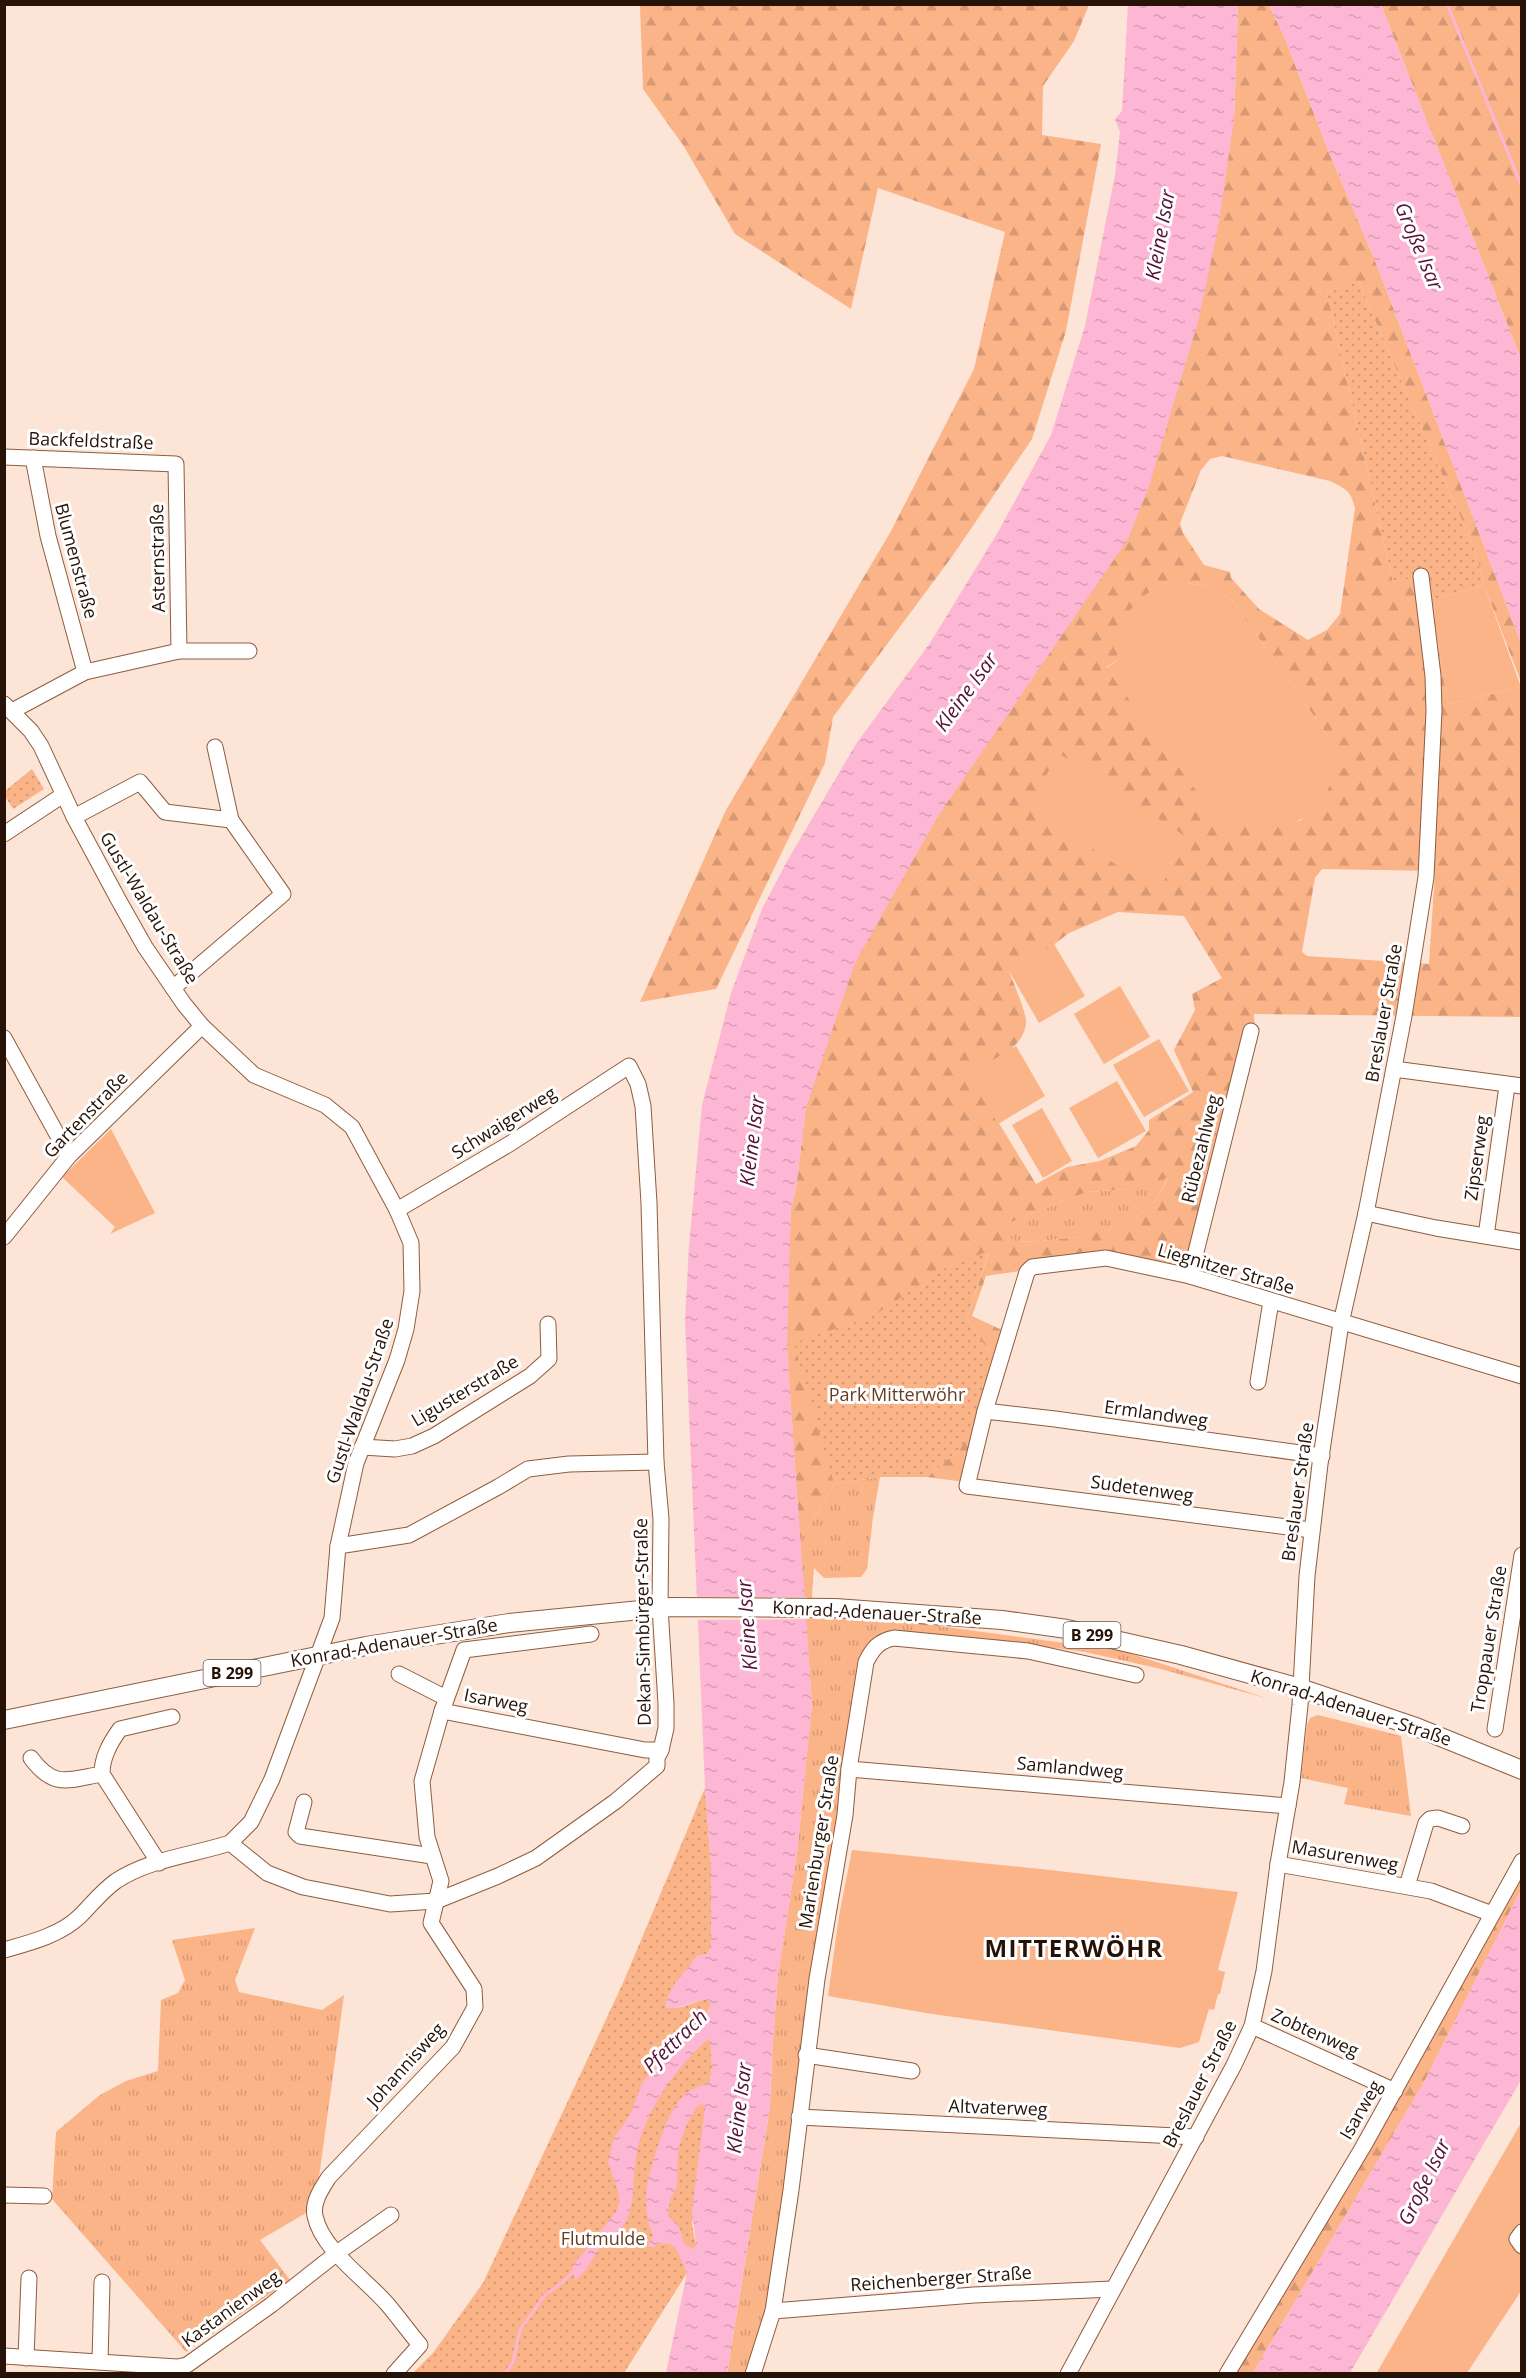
<svg xmlns="http://www.w3.org/2000/svg" width="1526" height="2378" font-family="'Open Sans',sans-serif">
<style>
.grass{fill:url(#grass-tufts)}
.forest{fill:url(#forest-firs);fill-rule:evenodd}
.park{fill:url(#park-dots)}
.garden{fill:#fbb388}
.water{fill:url(#water-ripples);fill-rule:evenodd}
.pier{fill:#fce4d6}
.lines{fill:none;stroke-linecap:round;stroke-linejoin:round}
.stream{stroke:#fdb7d5;stroke-width:3}
.minor-casing{stroke:#8f5c3d;stroke-width:17}
.major-casing{stroke:#8f5c3d;stroke-width:20}
.minor{stroke:#fff;stroke-width:15}
.major{stroke:#fff;stroke-width:18}
.labels{text-anchor:middle;stroke-width:6;stroke-linejoin:round;paint-order:stroke}
.shield{fill:#fff;stroke:#675951;stroke-width:1.5}
.shield-label{font-size:16px;font-weight:bold;fill:#261206}
.street-label{font-size:18px;fill:#261206;stroke:#fff}
.park-label{font-size:18px;fill:#663c21;stroke:#fff}
.water-label{font-size:20px;font-style:italic;fill:#571238;stroke:#fff}
.district-label{font-size:24px;font-weight:bold;letter-spacing:1.5px;fill:#261206;stroke:#fff}
</style>
<defs>
<pattern id="grass-tufts" width="24" height="20" patternUnits="userSpaceOnUse" patternTransform="scale(1.5)"><rect width="24" height="20" fill="#fbb388"/><path d="M3 7l-1-3M5 7V3M7 7l1-3M15 17l-1-3M17 17v-4M19 17l1-3" fill="none" stroke="#d79974"/></pattern>
<pattern id="forest-firs" width="22" height="20" patternUnits="userSpaceOnUse" patternTransform="scale(1.5)"><rect width="22" height="20" fill="#fbb388"/><path d="M5 1l3.5 6h-7zM16 11l3.5 6h-7z" fill="#d79974"/></pattern>
<pattern id="park-dots" width="8" height="8" patternUnits="userSpaceOnUse" patternTransform="scale(1.5)"><rect width="8" height="8" fill="#fbb388"/><path d="M2 2h.1M6 6h.1" fill="none" stroke="#d79974" stroke-width="1.8" stroke-linecap="round"/></pattern>
<pattern id="water-ripples" width="26" height="14" patternUnits="userSpaceOnUse" patternTransform="scale(1.5)"><rect width="26" height="14" fill="#fdb7d5"/><path d="M2 4q2-2 4 0t4 0M15 11q2-2 4 0t4 0" fill="none" stroke="#d99cb5"/></pattern>
</defs>
<rect width="100%" height="100%" fill="#fce4d6"/>
<g class="grass">
<polygon points="1168,1177 1157,1199 1139,1215 1112,1229 1078,1237 1042,1241 1017,1242 992,1229 1087,1192 1127,1189"/>
<polygon points="880,1477 873,1517 867,1569 861,1577 824,1578 814,1568 812,1595 814,1615 842,1613 1123,1651 1269,1699 1157,1668 1085,1652 1032,1645 912,1634 872,1650 791,2190 753,2373 727,2374 770,2107 773,2040 778,1975 797,1853 812,1704 800,1541 834,1484"/>
<polygon points="1318,1715 1401,1736 1411,1816 1344,1804 1348,1788 1301,1778 1307,1725 1310,1718"/>
<polygon points="255,1928 235,1980 239,1992 322,2010 344,1995 319,2177 306,2213 260,2240 290,2280 186,2352 52,2199 56,2132 100,2095 126,2081 158,2071 161,2000 178,1993 185,1980 172,1940"/>
</g>
<g class="forest">
<polygon points="640,5 1089,5 1074,41 1043,86 1042,135 1101,144 1066,331 1032,439 951,558 833,717 825,763 716,989 640,1002 726,810 891,531 974,369 1005,232 878,188 851,309 735,234 683,145 643,89"/>
<path d="M1238,5H1269L1284,36L1328,150L1376,263L1521,643V682L1484,585L1476,553L1358,281L1327,293L1393,582L1427,575L1434,599L1435,625L1448,704L1521,687V1017L1254,1014L1255,1031L1187,1266L1105,1251L1028,1260L1020,1271L986,1276L972,1316L1002,1330L965,1482L927,1477L960,1449L989,1352L967,1318L989,1252L945,1268L830,1371L834,1484L800,1541L787,1348V1281L791,1208L796,1188L806,1107L854,963L936,819L1234,120ZM1222,456L1330,481C1345,488 1351,491 1355,508L1340,614L1327,630L1308,640L1259,609L1231,578L1230,572L1204,565L1183,533L1180,523L1201,470L1210,459ZM1186,583L1210,586L1232,600L1334,745L1301,820C1281,828 1264,827 1243,823L1106,667L1118,660C1131,613 1130,588 1186,583ZM1322,869L1435,871L1429,964L1307,956L1302,952L1315,878ZM1118,912L1184,916L1222,978L1192,994L1195,1010L1174,1050L1193,1092L1149,1120V1130L1136,1146L1100,1161L1067,1167L1036,1184L969,1074C989,1062 1026,1049 1026,1021C1026,1012 1013,982 1009,971L1052,946L1069,933ZM1168,1178L1157,1199L1139,1215L1111,1229L1078,1237L1042,1241L1018,1242L993,1229L1087,1192L1127,1189Z"/>
<polygon points="1381,5 1521,5 1521,359"/>
<polygon points="1521,1868 1521,1890 1423,2084 1253,2373 1232,2374"/>
</g>
<g class="park">
<polygon points="1358,281 1476,553 1484,585 1434,599 1427,575 1393,582 1327,293"/>
<polygon points="32,769 44,789 13,809 5,796 5,791"/>
<polygon points="989,1251 967,1318 989,1352 979,1415 960,1449 927,1477 880,1477 834,1484 794,1343 873,1316 945,1268"/>
<path d="M705,1788L711,1866V1947L707,1954L697,1956L687,1971L676,1982L666,2002L672,2008C684,2008 695,2001 707,1999L710,2002V2007L706,2014L711,2043L712,2066L692,2224L696,2245L687,2273L624,2373L412,2374L433,2353L483,2283L623,1983Z"/>
</g>
<g class="garden">
<path d="M1186,583L1210,586L1232,600L1334,745C1335,756 1335,767 1333,778C1328,796 1303,823 1285,826C1271,829 1256,826 1243,823L1227,833L1106,668L1118,660C1117,654 1115,647 1116,641C1119,617 1144,590 1167,584C1173,583 1180,583 1186,583Z"/>
<polygon points="1484,585 1521,687 1448,704 1435,625 1434,599"/>
<polygon points="1060,754 1191,840 1156,892 1027,804"/>
<polygon points="1054,944 1085,996 1039,1023 1009,971"/>
<polygon points="1120,986 1150,1037 1104,1064 1074,1014"/>
<polygon points="1159,1039 1189,1091 1144,1117 1113,1065"/>
<polygon points="1016,1046 1045,1096 998,1124 969,1074"/>
<polygon points="1117,1081 1146,1131 1098,1158 1069,1108"/>
<polygon points="1042,1108 1072,1161 1043,1178 1012,1125"/>
<polygon points="111,1129 155,1213 110,1234 115,1227 62,1177"/>
<polygon points="852,1850 1050,1870 1238,1892 1218,1970 1225,1972 1220,1994 1218,1994 1214,2010 1209,2009 1199,2042 1180,2048 932,2014 828,1996 839,1916"/>
<polygon points="1521,2123 1521,2224 1512,2235 1521,2253 1521,2291 1467,2373 1376,2374"/>
</g>
<g class="water">
<path d="M1128,5H1238L1234,120L1218,228L1198,322L1149,486L1128,539L936,819L855,963L806,1107L796,1188L791,1208L787,1348L812,1704L797,1853L778,1975L773,2040L770,2107L727,2373H666L687,2273L677,2250L670,2244L658,2243L652,2248L648,2246L653,2235C648,2224 646,2211 646,2198C646,2176 666,2114 682,2097C688,2090 701,2086 710,2082L712,2066L710,2038C677,2065 642,2114 636,2158C633,2176 635,2205 626,2221C621,2232 609,2234 603,2243C593,2256 589,2270 575,2280L572,2267L616,2212L619,2203V2194L608,2162L614,2138L630,2115L642,2083L667,2053L705,2018L710,2007V2002L707,1999C692,2001 681,2009 666,2008C666,1988 687,1971 697,1956L707,1954L711,1947V1866L705,1788L685,1320L689,1246L702,1105L731,993L762,909L786,863L856,744L930,643L998,532L1051,435L1085,326L1115,175L1120,132L1115,119L1122,111ZM701,2104L704,2105L705,2108L692,2210C692,2222 698,2239 694,2249L684,2244L680,2229L668,2215L670,2200L677,2187L678,2149L686,2126L696,2107Z"/>
<polygon points="1269,5 1381,5 1521,359 1521,643 1376,263 1328,150 1284,36"/>
<polygon points="1521,1890 1521,2080 1350,2373 1253,2373 1423,2084"/>
</g>
<polygon class="pier" points="694,1597 807,1597 809,1619 695,1620"/>
<g class="lines">
<g class="stream">
<polyline points="1447,4 1522,187"/>
<polyline points="505,2374 513,2362 520,2330 544,2296 564,2281 576,2268"/>
</g>
<defs>
<g id="minor">
<polyline points="4,457 176,464 179,651"/>
<polyline points="33,458 48,536 85,672"/>
<polyline points="4,704 31,731 41,746 74,817 118,899 145,947 184,1004 202,1026 254,1075 325,1105 352,1127 397,1210 411,1243 412,1291 406,1329 397,1360 356,1463 338,1546 332,1618 272,1779 251,1822 230,1843"/>
<polyline points="12,711 85,672 179,651 249,651"/>
<polyline points="74,817 140,782 165,812 231,820 215,747"/>
<polyline points="4,834 63,795"/>
<polyline points="173,988 283,894 231,820"/>
<polyline points="4,1038 69,1156"/>
<polyline points="1394,1069 1522,1086"/>
<polyline points="1366,1213 1436,1228 1522,1242"/>
<polyline points="1486,1236 1507,1086"/>
<polyline points="4,1237 69,1156 202,1026"/>
<polyline points="1190,1276 1251,1031"/>
<polyline points="1258,1382 1271,1301"/>
<polyline points="985,1411 1055,1419 1322,1456"/>
<polyline points="362,1447 395,1449 412,1446 434,1436 530,1376 549,1359 548,1324"/>
<polyline points="1311,1530 967,1486 985,1411 1027,1272 1032,1267 1106,1258 1190,1276 1522,1376"/>
<polyline points="338,1546 409,1535 498,1487 528,1469 569,1464 656,1462"/>
<polyline points="591,1634 464,1650 442,1711 645,1750 661,1750"/>
<polyline points="399,1674 446,1698"/>
<polyline points="1495,1729 1522,1555"/>
<path d="M31,1758C54,1789 68,1780 102,1774"/>
<polyline points="849,1769 1288,1806"/>
<polyline points="304,1802 296,1832 300,1836 432,1856"/>
<path d="M159,1863L102,1774C102,1757 110,1743 120,1729L172,1717"/>
<polyline points="1278,1864 1431,1891 1492,1914"/>
<polyline points="1407,1886 1426,1823 1430,1819 1438,1818 1462,1826"/>
<path d="M4,1950C29,1943 61,1935 80,1916C92,1904 102,1891 116,1881C149,1859 193,1855 230,1843L267,1873L303,1887L390,1904L436,1901L498,1876L536,1858L616,1801L657,1766V1758L661,1750L666,1728V1704L660,1607L661,1519L656,1462L649,1203L643,1106L638,1084L629,1066L511,1143L397,1210"/>
<polyline points="1252,2026 1395,2091"/>
<polyline points="806,2055 912,2071"/>
<polyline points="799,2117 1196,2137"/>
<polyline points="4,2195 44,2196"/>
<polyline points="1522,2232 1517,2239 1522,2246"/>
<polyline points="773,2311 974,2295 1113,2289"/>
<polyline points="4,2356 177,2367 187,2365 271,2305 337,2253 391,2215"/>
<polyline points="26,2358 29,2278"/>
<polyline points="100,2362 102,2282"/>
<path d="M394,2374L420,2345C409,2332 399,2318 388,2305C366,2279 322,2250 315,2216C312,2202 322,2188 329,2177L453,2047L475,2007L474,1989L431,1923L441,1881L427,1837L422,1781L442,1711"/>
<path d="M753,2374L773,2311L791,2190L817,1979L845,1815L849,1769L866,1662C873,1648 879,1641 894,1638L1028,1651L1136,1675"/>
<polyline points="1068,2374 1234,2065 1252,2026 1264,1971 1278,1864 1292,1782 1300,1705 1307,1576 1320,1464 1341,1323 1366,1213 1404,1016 1426,877 1434,711 1433,676 1421,576"/>
<polyline points="1227,2374 1363,2147 1522,1861"/>
</g>
<polyline id="major" points="4,1720 366,1646 509,1623 671,1607 835,1608 1002,1620 1067,1629 1181,1655 1300,1688 1416,1727 1522,1770"/>
</defs>
<use href="#minor" class="minor-casing"/>
<use href="#major" class="major-casing"/>
<use href="#minor" class="minor"/>
<use href="#major" class="major"/>
</g>
<g class="labels">
<g class="shield">
<rect x="1063.5" y="1622" width="57" height="26" rx="4.5"/>
<rect x="203.5" y="1660" width="57" height="26" rx="4.5"/>
</g>
<g class="shield-label">
<text x="1092" y="1641">B 299</text>
<text x="232" y="1679">B 299</text>
</g>
<g class="street-label">
<text transform="translate(91 441) rotate(2)" y="6">Backfeldstraße</text>
<text transform="translate(158 558) rotate(-91)" y="6">Asternstraße</text>
<text transform="translate(76 561) rotate(75)" y="6">Blumenstraße</text>
<text transform="translate(149 908) rotate(59)" y="6">Gustl-Waldau-Straße</text>
<text transform="translate(1384 1013) rotate(-80)" y="6">Breslauer Straße</text>
<text transform="translate(86 1115) rotate(-46)" y="6">Gartenstraße</text>
<text transform="translate(504 1123) rotate(-32)" y="6">Schwaigerweg</text>
<text transform="translate(1201 1149) rotate(-76)" y="6">Rübezahlweg</text>
<text transform="translate(1477 1158) rotate(-82)" y="6">Zipserweg</text>
<text transform="translate(1226 1269) rotate(16)" y="6">Liegnitzer Straße</text>
<text transform="translate(465 1391) rotate(-31)" y="6">Ligusterstraße</text>
<text transform="translate(360 1401) rotate(-71)" y="6">Gustl-Waldau-Straße</text>
<text transform="translate(1156 1414) rotate(8)" y="6">Ermlandweg</text>
<text transform="translate(1142 1489) rotate(8)" y="6">Sudetenweg</text>
<text transform="translate(1298 1492) rotate(-82)" y="6">Breslauer Straße</text>
<text transform="translate(877 1613) rotate(3)" y="6">Konrad-Adenauer-Straße</text>
<text transform="translate(643 1622) rotate(-91)" y="6">Dekan-Simbürger-Straße</text>
<text transform="translate(1489 1639) rotate(-81)" y="6">Troppauer Straße</text>
<text transform="translate(394 1643) rotate(-10)" y="6">Konrad-Adenauer-Straße</text>
<text transform="translate(496 1701) rotate(11)" y="6">Isarweg</text>
<text transform="translate(1351 1708) rotate(18)" y="6">Konrad-Adenauer-Straße</text>
<text transform="translate(1070 1768) rotate(5)" y="6">Samlandweg</text>
<text transform="translate(819 1842) rotate(-81)" y="6">Marienburger Straße</text>
<text transform="translate(1345 1856) rotate(10)" y="6">Masurenweg</text>
<text transform="translate(1315 2033) rotate(24)" y="6">Zobtenweg</text>
<text transform="translate(406 2065) rotate(-48)" y="6">Johannisweg</text>
<text transform="translate(1200 2084) rotate(-63)" y="6">Breslauer Straße</text>
<text transform="translate(998 2108) rotate(2)" y="6">Altvaterweg</text>
<text transform="translate(1361 2110) rotate(-60)" y="6">Isarweg</text>
<text transform="translate(941 2279) rotate(-4)" y="6">Reichenberger Straße</text>
<text transform="translate(231 2309) rotate(-36)" y="6">Kastanienweg</text>
</g>
<g class="park-label">
<text x="897" y="1401">Park Mitterwöhr</text>
<text x="603" y="2245">Flutmulde</text>
</g>
<g class="water-label">
<text transform="translate(1160 235) rotate(-80)" y="7">Kleine Isar</text>
<text transform="translate(1419 246) rotate(67)" y="7">Große Isar</text>
<text transform="translate(966 692) rotate(-54)" y="7">Kleine Isar</text>
<text transform="translate(752 1141) rotate(-83)" y="7">Kleine Isar</text>
<text transform="translate(747 1625) rotate(-94)" y="7">Kleine Isar</text>
<text transform="translate(675 2041) rotate(-44)" y="7">Pfettrach</text>
<text transform="translate(739 2108) rotate(-83)" y="7">Kleine Isar</text>
<text transform="translate(1424 2182) rotate(-64)" y="7">Große Isar</text>
</g>
<g class="district-label">
<text x="1074" y="1957">MITTERWÖHR</text>
</g>
</g>
<rect width="1526" height="2378" fill="none" stroke="#261206" stroke-width="12"/>
</svg>
